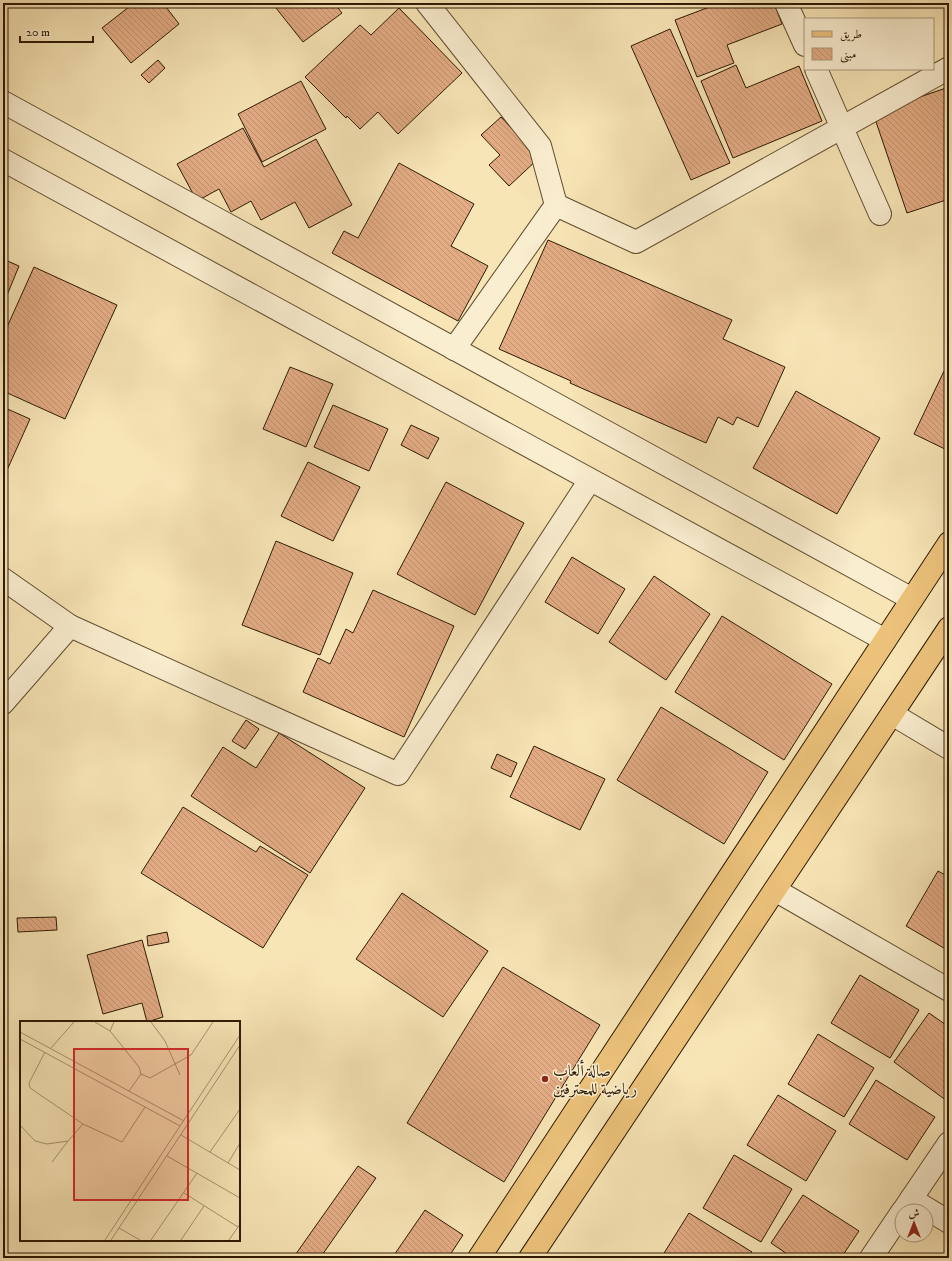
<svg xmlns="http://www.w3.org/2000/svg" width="952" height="1261" font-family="'IM FELL DW Pica',Amiri,serif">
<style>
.building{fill:url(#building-back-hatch);stroke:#2e1a04}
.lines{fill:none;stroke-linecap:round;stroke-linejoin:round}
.minor-casing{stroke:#604d30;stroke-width:24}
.major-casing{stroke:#2e1a04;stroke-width:24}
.minor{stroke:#faeed0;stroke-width:22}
.major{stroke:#ecc27b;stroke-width:22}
.poi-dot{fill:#8f2418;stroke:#faeed0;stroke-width:1.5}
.labels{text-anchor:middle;stroke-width:3;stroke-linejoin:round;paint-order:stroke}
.poi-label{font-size:16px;fill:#2e1a04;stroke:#faeed0;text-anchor:start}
.inset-road{fill:none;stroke:#a7946f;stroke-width:1}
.view{fill:#d62828;fill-opacity:0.15;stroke:#d62828;stroke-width:2}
.inset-edge{fill:none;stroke:#2e1a04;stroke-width:2}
</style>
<defs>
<pattern id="building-back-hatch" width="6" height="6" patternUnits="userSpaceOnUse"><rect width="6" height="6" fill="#e3ac85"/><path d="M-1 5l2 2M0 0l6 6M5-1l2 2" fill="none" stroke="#c39371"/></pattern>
</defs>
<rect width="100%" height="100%" fill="#f8e5b6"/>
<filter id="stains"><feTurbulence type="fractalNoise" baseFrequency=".005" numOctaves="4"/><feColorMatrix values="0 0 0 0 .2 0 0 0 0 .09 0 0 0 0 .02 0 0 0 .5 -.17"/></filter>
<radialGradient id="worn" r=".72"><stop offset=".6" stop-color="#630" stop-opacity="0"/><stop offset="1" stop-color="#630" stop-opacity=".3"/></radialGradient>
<g class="building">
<polygon points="134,3 163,3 179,24 131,63 102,28"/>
<polygon points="240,3 254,3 241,7"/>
<polygon points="272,3 334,3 342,13 303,42"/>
<polygon points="720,3 774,3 782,24 727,45 734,63 697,77 675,20"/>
<polygon points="399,8 462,73 398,134 378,112 360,129 347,116 346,118 305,77 360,25 371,35"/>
<polygon points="670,29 730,163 691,180 631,46"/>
<polygon points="158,60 165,68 149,83 141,75"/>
<polygon points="736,65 746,88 799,66 822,121 733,158 701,81"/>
<polygon points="301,81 326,129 262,162 238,114"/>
<polygon points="949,87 949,199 907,213 873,113"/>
<polygon points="501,117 539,158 509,186 489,165 500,155 481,135"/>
<polygon points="243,128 264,167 316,139 352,205 309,228 295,202 261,220 251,201 231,212 219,189 197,201 177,164"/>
<polygon points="399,163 474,204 451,246 488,266 458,321 332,253 344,231 358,238"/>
<polygon points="548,240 732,320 723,339 785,367 758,427 737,417 733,425 718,417 706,443 570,383 571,381 499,349"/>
<polygon points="3,259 19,266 3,305"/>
<polygon points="34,267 117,305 65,419 3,391 3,336"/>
<polygon points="290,367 333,384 306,447 263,429"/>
<polygon points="944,371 949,374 949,451 914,434"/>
<polygon points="796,391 880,438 837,514 753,468"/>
<polygon points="333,405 388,429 369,471 314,447"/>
<polygon points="3,407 30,419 3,479"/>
<polygon points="411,425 439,438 428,459 401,445"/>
<polygon points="308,462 360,487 333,541 281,516"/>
<polygon points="446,482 524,523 475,615 397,574"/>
<polygon points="276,541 353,573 320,655 242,625"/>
<polygon points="572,557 625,589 598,634 545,602"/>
<polygon points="654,576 710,614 666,680 609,642"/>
<polygon points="373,590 454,626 404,737 303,692 318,658 330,664 346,629 353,633"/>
<polygon points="722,616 832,684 784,760 675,692"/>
<polygon points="661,707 768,772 724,844 617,780"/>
<polygon points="246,720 259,729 245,749 232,741"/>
<polygon points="279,733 365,788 310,873 191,796 223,747 256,768"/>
<polygon points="534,746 605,779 580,830 510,797"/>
<polygon points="497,754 517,763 511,777 491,768"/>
<polygon points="183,807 256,852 260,846 308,875 263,948 141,873"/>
<polygon points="938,871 949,877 949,951 906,926"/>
<polygon points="402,893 488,951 443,1017 356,959"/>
<polygon points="56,917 57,930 18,932 17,918"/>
<polygon points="167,932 169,942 148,946 147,936"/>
<polygon points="142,940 163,1017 147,1022 142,1003 103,1014 87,955"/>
<polygon points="503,967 600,1025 504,1182 407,1123"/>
<polygon points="860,975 919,1010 890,1058 831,1023"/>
<polygon points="929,1013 949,1027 949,1098 947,1101 894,1062"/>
<polygon points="818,1034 874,1068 844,1117 788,1084"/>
<polygon points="876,1080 935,1117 907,1160 849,1124"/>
<polygon points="778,1095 836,1131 806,1181 747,1145"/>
<polygon points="734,1155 792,1189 761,1242 703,1208"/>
<polygon points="358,1166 376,1178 320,1258 293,1258"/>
<polygon points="803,1195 859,1231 841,1258 793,1258 771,1243"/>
<polygon points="425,1210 463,1235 448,1258 392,1258"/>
<polygon points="689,1213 752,1252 748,1258 661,1258"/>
</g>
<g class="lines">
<defs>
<g id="minor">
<polyline points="427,3 540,146 556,205"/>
<polyline points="786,3 805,45"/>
<polyline points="816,69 880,214"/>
<polyline points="3,102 912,599"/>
<polyline points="3,160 885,640"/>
<polyline points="454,349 556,205 636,242 949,68"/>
<polyline points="3,579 70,626"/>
<polyline points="3,703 70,626 398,774 590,480"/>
<polyline points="892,714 949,748"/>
<polyline points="775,890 949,990"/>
<polyline points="911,1199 949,1222"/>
<polyline points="903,1211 949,1143"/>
<polyline points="871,1258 902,1212"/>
</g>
<g id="major">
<polyline points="479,1258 949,543"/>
<polyline points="530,1258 949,628"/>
</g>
</defs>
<use href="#minor" class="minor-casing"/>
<use href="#major" class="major-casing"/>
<use href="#minor" class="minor"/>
<use href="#major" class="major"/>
</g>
<circle class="poi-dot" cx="545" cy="1079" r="4"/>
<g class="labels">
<g class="poi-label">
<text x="553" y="1076">صالة ألعاب<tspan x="553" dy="18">رياضية للمحترفين</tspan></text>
</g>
</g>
<g transform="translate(20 1021)">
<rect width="220" height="220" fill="#f8e5b6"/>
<path class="inset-road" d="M75,1L90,10M94,1L90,10L119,46L121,53M131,1L145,20L160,54M0,11L164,100M0,18L160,105M31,27L54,1M25,31L9,62L10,67L63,103M109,70L121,53L130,57L171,34L193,1M0,104L15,120L27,123L48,120L63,103L102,121L125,86M161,114L220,149M190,131L220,88M147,135L220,177M32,141L48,120M208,142L220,122M164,172L218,206M99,207L120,219M85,219L220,14M91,219L220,24M131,219L177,152M161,219L184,185M209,219L220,203"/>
<path class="view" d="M54,28H168V179H54Z"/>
<rect width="220" height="220" class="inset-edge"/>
</g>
<rect width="952" height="1261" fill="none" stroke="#f8e5b6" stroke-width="16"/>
<rect x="4" y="4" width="944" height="1253" fill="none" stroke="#2e1a04" stroke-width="2"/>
<rect x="8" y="8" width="936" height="1245" fill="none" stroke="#2e1a04"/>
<rect x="804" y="18" width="130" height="52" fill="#faeed0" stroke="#a8997e"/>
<rect x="812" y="31" width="20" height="6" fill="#ecc27b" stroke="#a8997e"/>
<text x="840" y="38" font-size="12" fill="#2e1a04">طريق</text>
<rect x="812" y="48" width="20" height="12" fill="url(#building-back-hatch)" stroke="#a8997e"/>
<text x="840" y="58" font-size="12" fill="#2e1a04">مبنى</text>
<g transform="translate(914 1223)"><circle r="19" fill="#faeed0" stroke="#a8997e"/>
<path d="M0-3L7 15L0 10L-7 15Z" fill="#8f2418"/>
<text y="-6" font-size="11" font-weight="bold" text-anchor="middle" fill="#2e1a04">ش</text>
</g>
<path d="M20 36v6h73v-6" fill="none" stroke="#2e1a04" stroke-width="2"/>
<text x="26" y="36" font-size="12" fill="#2e1a04" stroke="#faeed0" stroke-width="3" paint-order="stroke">20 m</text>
<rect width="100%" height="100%" filter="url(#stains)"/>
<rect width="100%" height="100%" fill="url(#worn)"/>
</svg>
